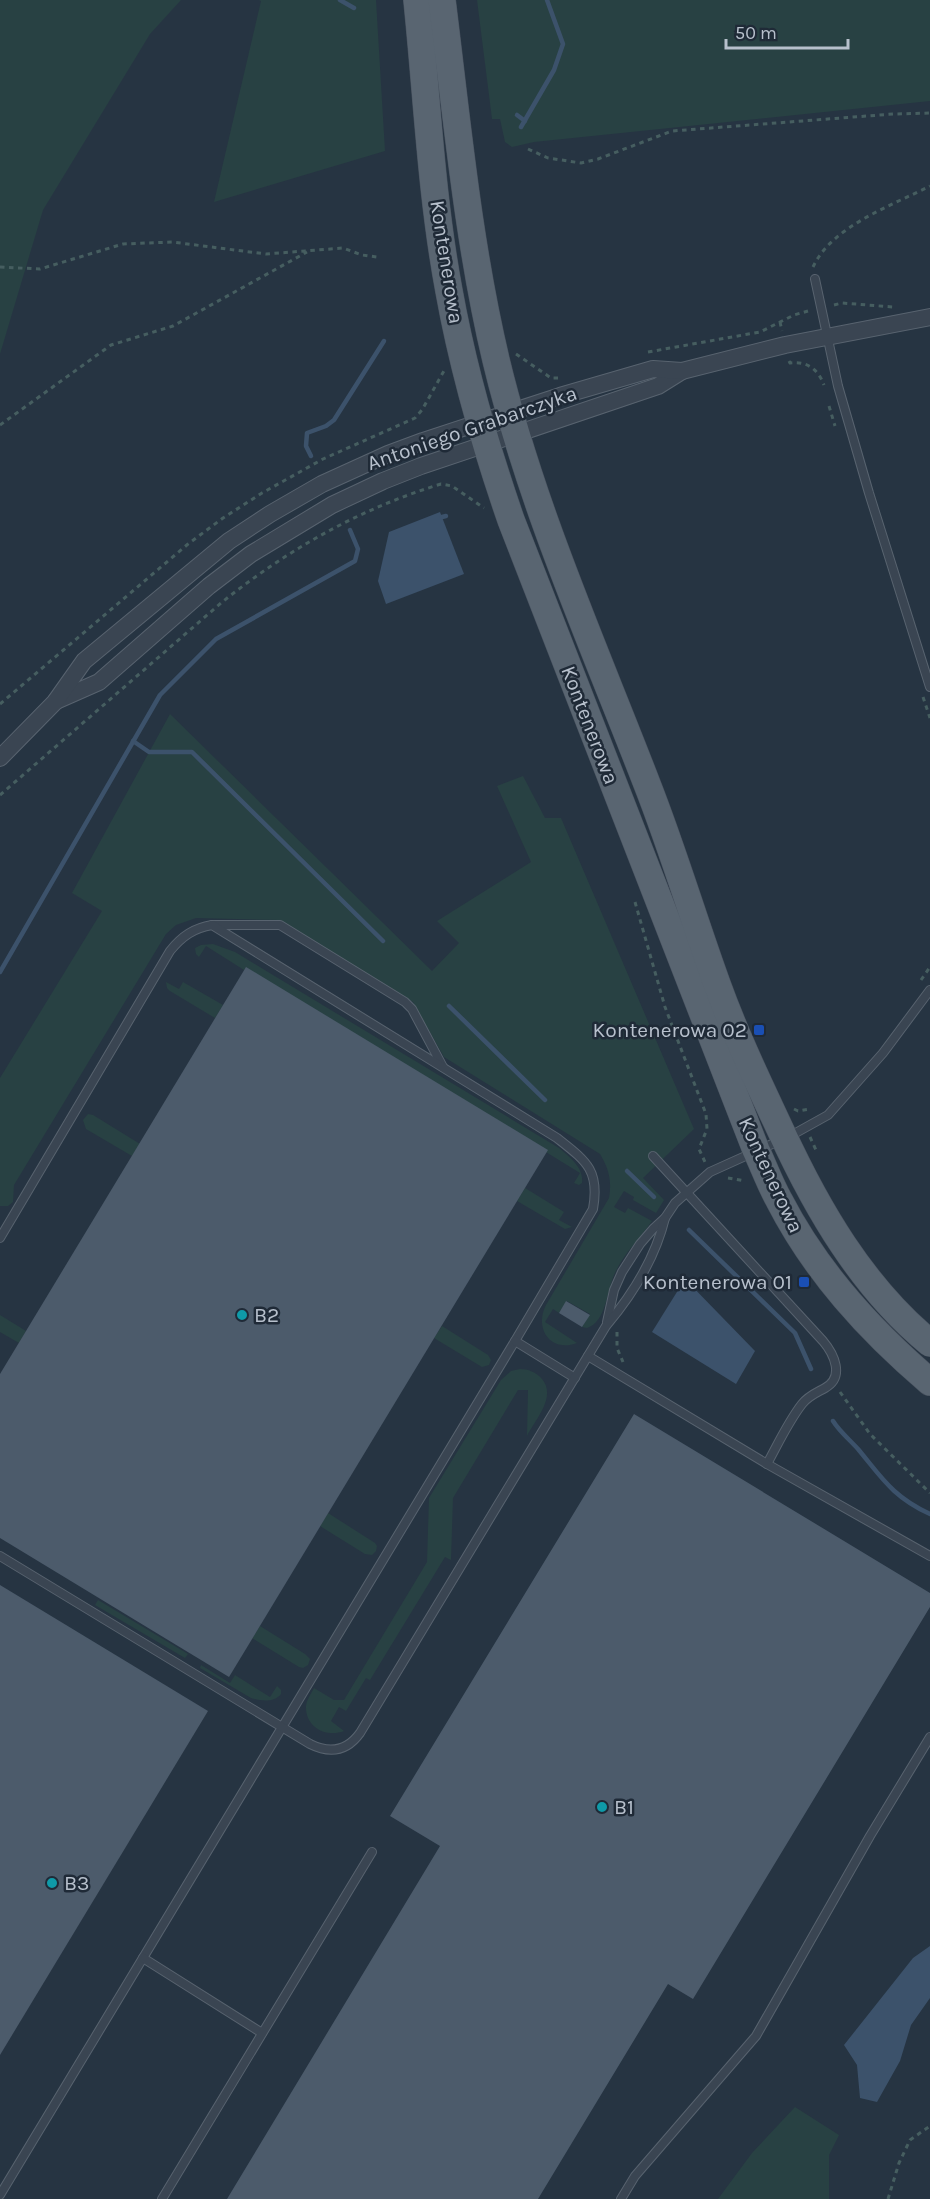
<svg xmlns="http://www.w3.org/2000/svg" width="930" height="2199" font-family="Karla,sans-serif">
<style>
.green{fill:#284143}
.water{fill:#3c526b}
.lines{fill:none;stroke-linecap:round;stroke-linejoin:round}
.stream{stroke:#3c526b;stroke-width:4.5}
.building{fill:#4c5b6b}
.service-casing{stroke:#58636f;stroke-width:10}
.minor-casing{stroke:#58636f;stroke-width:18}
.primary-casing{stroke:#47515e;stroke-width:28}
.path{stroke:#465e60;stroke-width:3;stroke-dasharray:4.5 4.5;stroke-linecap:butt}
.service{stroke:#3a4552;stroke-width:8}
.minor{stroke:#3a4552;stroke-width:16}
.primary{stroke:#596571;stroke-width:27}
.transit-dot{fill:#1a4fb4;stroke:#1f2a37;stroke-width:2}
.culture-dot{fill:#0f9aa8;stroke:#1f2a37;stroke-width:2}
.labels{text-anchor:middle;stroke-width:5;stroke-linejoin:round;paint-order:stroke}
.street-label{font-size:21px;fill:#b7c0cc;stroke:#1f2a37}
.poi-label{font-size:21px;fill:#b7c0cc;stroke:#1f2a37;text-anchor:start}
</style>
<rect width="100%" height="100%" fill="#263442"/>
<g class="green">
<polygon points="0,0 181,0 150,34 43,210 0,354"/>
<polygon points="259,0 376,0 385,151 214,202 261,1"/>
<polygon points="477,0 930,0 930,101 534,142 512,147 505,142 500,119 492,119"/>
<path d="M170,714L432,971L459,943L437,921L531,862L497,786L523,776L545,818H561L694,1129L643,1178L664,1200L656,1213L633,1200L634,1197L624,1191L614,1207L625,1213L628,1208L652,1221C639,1240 623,1254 614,1275C607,1291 606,1322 587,1328L582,1327L590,1314L567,1301L559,1313L553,1309L545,1322L577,1343C550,1353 534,1328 546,1305L609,1198C612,1181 609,1169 600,1154L444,1057L413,1002L284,922L279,920L196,918L176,925L166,934L14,1185L13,1202L8,1206H0V1078L102,911L72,893Z"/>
<path d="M213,944L235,952L559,1148C570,1157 584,1168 582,1183L579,1185L574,1183L580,1173L246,968L244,970L206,946L199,957L196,954L195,948L201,945Z"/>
<polygon points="166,982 179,989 183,982 223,1005 215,1018 170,991 167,988"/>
<polygon points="88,1114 93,1115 140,1144 132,1156 86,1129 83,1120"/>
<polygon points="525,1188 564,1212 559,1220 572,1227 565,1229 517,1201"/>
<polygon points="0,1315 26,1331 19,1343 0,1332"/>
<polygon points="442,1326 488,1355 491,1360 489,1365 482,1367 434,1338"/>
<path d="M520,1369C528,1369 536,1372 542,1379C557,1397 535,1420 527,1436L528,1390H518L453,1498L451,1560L445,1557L370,1680L366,1678L346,1711L339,1707L331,1721L344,1731C326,1738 305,1727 306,1706C307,1699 311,1694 314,1688L334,1700H344L427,1562L429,1498L501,1380L511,1371Z"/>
<polygon points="328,1513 375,1543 377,1546 376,1551 372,1555 365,1554 320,1526"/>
<polygon points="98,1600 188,1654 185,1658 95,1605"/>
<polygon points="260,1626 305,1654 310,1659 308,1665 303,1668 299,1667 252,1638"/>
<path d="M201,1665L230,1683L235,1675L270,1697L277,1686L281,1690V1694C274,1703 261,1701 251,1698L200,1668Z"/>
<polygon points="795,2107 839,2135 829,2155 829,2199 718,2199 752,2153"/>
</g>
<g class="water">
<polygon points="440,512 464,574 386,604 378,581 389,532"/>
<polygon points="685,1279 755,1351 736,1384 652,1332"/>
<polygon points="930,1946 930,1998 911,2025 900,2061 877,2102 860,2098 857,2065 844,2045 913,1958"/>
</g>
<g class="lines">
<g class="stream">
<polyline points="340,0 354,8"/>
<polyline points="517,115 525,121"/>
<polyline points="521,127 554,70 563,44 547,0"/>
<polyline points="311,456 306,446 307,433 326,426 334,420 384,341"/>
<polyline points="442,517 446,516"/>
<polyline points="133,741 149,752 192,752 383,941"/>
<polyline points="0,972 160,695 216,639 355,561 358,549 350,530"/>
<polyline points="449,1006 545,1100"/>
<polyline points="627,1171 654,1197"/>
<polyline points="689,1230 795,1333 811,1369"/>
<path d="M833,1421C840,1432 849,1439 858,1449C882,1478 893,1497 930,1514"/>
</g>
</g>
<g class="building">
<polygon points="246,967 548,1150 229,1677 0,1538 0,1374"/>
<polygon points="566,1301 590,1315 582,1327 559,1313"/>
<polygon points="634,1414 930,1593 930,1607 693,1999 668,1984 538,2199 227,2199 440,1846 390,1816"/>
<polygon points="0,1585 208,1711 0,2055"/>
</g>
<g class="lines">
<defs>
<g id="service">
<polyline points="815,279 838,386 869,493 930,687"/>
<polyline points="212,925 280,925 405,1002 412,1009 443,1067"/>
<path d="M653,1156L823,1341C834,1354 845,1377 825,1388C816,1393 808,1396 802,1404C788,1422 778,1444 767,1464"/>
<path d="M0,1238L170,951C182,936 194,928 212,925L557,1138C586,1161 600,1170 593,1209L515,1341L0,2195"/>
<polyline points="607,1322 614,1290 622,1272 640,1244 653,1229 665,1218 675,1203 710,1172 792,1135 828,1115 883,1053 930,990"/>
<polyline points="515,1341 575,1378"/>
<polyline points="588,1356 767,1464 930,1556"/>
<path d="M0,1556L310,1744C330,1754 347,1751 360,1733L606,1326C633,1294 655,1259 665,1218"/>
<polyline points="143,1958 262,2033"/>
<polyline points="162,2199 372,1852"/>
<polyline points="621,2199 635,2176 756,2036 870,1836 930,1737"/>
</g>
<g id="minor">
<polyline points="56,701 99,682 209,586 251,554 332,505 383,481 421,466 658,386 682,371"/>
<polyline points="0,758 55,702 84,661 229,541 270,514 322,484 388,454 423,441 560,396 653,369 682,371 785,345 930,317"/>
</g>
<g id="primary">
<path d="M417,0C427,97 431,195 449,291C463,369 485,445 511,520L756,1150C764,1167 770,1184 779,1200C816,1272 869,1330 930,1382"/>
<path d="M442,0C457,120 468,242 496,360C531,506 593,644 647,784C673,850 693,918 717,984C735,1034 758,1082 781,1131C817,1209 862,1287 930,1343"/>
</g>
</defs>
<use href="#service" class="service-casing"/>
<use href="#minor" class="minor-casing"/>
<use href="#primary" class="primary-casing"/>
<g class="path">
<polyline points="528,149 548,158 581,163 598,159 672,131 893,114 930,113"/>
<polyline points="0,267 40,269 123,244 172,242 266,254 343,248 362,255 377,257"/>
<path d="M813,267C832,226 891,206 930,186"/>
<polyline points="834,305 842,303 893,307"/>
<polyline points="780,322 782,331"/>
<polyline points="648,352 760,332 794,315 808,311"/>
<polyline points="516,354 551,378 558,378"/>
<path d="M789,361L790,363C807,361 818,369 824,385"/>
<polyline points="829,406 835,426"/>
<polyline points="0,425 111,345 173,326 307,252"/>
<polyline points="923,697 930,718"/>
<polyline points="0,704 188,544 223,518 262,493 323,459 415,418 422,410 445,369"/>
<path d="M0,795L221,603C287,550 359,509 441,484L452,486L484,508"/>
<polyline points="635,902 665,1007 706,1114 707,1129 699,1149 705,1162"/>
<polyline points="921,980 930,967"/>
<polyline points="794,1109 798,1111 810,1109"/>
<polyline points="810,1137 816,1150"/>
<polyline points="728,1178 745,1181"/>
<polyline points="617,1332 617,1348 623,1362"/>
<polyline points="840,1392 870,1434 930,1493"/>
<polyline points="888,2199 899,2163 910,2140 930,2126"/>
</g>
<use href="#service" class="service"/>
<use href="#minor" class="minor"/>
<use href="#primary" class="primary"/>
</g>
<g class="transit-dot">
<rect x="753" y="1024" width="12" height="12" rx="3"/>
<rect x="798" y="1276" width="12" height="12" rx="3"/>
</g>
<g class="culture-dot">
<circle cx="242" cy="1315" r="6"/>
<circle cx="602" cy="1807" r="6"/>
<circle cx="52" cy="1883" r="6"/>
</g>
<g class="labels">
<g class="street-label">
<text transform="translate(447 262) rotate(81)" y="7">Kontenerowa</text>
<text transform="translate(472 428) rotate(-19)" y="7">Antoniego Grabarczyka</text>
<text transform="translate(590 725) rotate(69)" y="7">Kontenerowa</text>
<text transform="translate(771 1175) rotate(65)" y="7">Kontenerowa</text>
</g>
<g class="poi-label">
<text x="747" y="1037" text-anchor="end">Kontenerowa 02</text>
<text x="792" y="1289" text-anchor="end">Kontenerowa 01</text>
<text x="254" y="1322">B2</text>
<text x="614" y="1814">B1</text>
<text x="64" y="1890">B3</text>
</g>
</g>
<path d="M726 39v9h122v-9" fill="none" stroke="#b7c0cc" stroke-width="3"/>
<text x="735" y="39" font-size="18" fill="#b7c0cc" stroke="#1f2a37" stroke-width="4.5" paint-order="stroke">50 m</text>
</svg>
